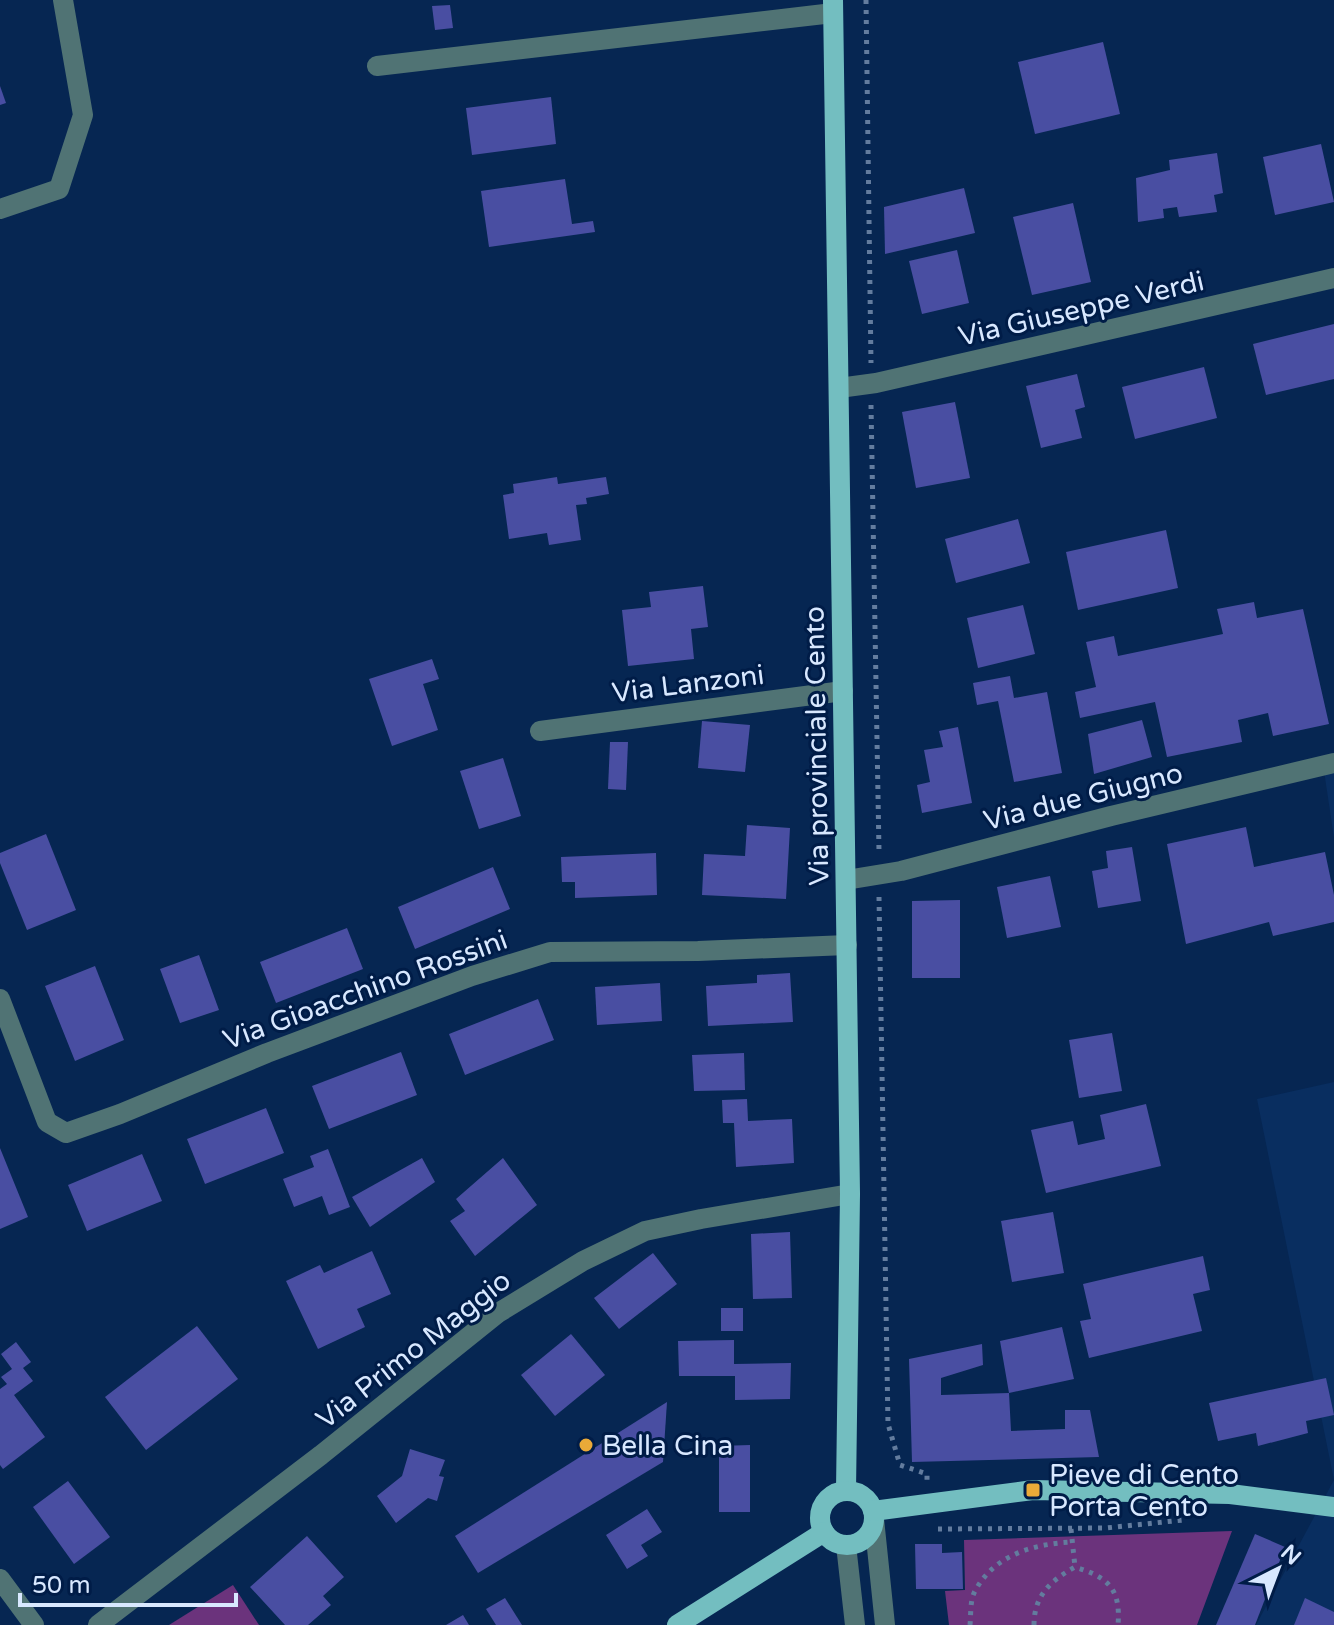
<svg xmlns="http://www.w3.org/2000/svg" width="1334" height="1625" font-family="'Varela Round',sans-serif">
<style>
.built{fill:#092e60}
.green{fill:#6b337c}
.building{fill:#494ea2}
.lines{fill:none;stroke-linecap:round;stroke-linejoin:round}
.path{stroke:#637c9e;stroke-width:5;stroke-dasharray:4 6;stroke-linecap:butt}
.minor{stroke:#507374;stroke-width:20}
.major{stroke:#73bec0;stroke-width:20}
.poi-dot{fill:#eaaa38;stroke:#001c47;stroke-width:3}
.labels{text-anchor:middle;stroke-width:6;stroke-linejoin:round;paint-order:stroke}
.street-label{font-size:28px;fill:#d8e8ff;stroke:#001c47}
.poi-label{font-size:28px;fill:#d8e8ff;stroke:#001c47;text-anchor:start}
</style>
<rect width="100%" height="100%" fill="#062652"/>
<g class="built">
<polygon points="1334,762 1334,838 1323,764"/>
<polygon points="1334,1082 1334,1625 1256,1625 1334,1480 1257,1099"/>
</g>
<g class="green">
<polygon points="1232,1531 1197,1625 949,1625 945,1591 965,1590 964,1540"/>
<polygon points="233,1585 259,1625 169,1625"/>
</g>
<g class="building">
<polygon points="450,5 453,28 435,30 432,6"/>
<polygon points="1103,42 1120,114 1035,134 1018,62"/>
<polygon points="0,86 6,103 0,105"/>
<polygon points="551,97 556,144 472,155 466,108"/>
<polygon points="1321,144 1334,202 1275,215 1263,157"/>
<polygon points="1217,153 1223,193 1214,195 1217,212 1179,217 1177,207 1163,209 1164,218 1138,222 1136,178 1170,170 1169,160"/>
<polygon points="565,179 572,224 593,221 595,232 489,247 481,191"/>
<polygon points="964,188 975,233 885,254 884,207"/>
<polygon points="1073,203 1091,282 1032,295 1013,217"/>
<polygon points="957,250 969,303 922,314 909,261"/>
<polygon points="1334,324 1334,379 1266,395 1253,344"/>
<polygon points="1204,367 1217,418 1135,439 1122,387"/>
<polygon points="1077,374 1085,407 1075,410 1082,438 1041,448 1026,386"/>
<polygon points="955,402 970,478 916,488 902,412"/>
<polygon points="557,477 558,484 606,477 609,494 586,498 587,504 576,505 581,540 549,545 547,533 509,539 503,495 514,493 513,484"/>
<polygon points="1018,519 1030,563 956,583 945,539"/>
<polygon points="1166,530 1178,588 1078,610 1066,552"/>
<polygon points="703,586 708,627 691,629 694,659 628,666 622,610 651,607 649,592"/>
<polygon points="1254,602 1257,618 1303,609 1329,724 1273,736 1268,713 1238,720 1242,742 1167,757 1155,702 1080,718 1075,692 1096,687 1086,642 1114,636 1118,656 1223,634 1217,609"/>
<polygon points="1023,605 1035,654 978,668 967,618"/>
<polygon points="432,659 439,679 423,684 438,730 392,746 369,679"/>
<polygon points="1010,676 1014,698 1047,692 1062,773 1014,782 998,701 977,705 973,683"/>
<polygon points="1142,720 1152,757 1094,774 1088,734"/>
<polygon points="702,721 750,725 745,772 698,768"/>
<polygon points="958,727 972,803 922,813 917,785 930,782 924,750 943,747 939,731"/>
<polygon points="610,742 628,742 626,790 608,789"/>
<polygon points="503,758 521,816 479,829 460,771"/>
<polygon points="747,825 790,828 786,899 702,895 704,854 745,856"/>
<polygon points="1246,827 1254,867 1325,852 1334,895 1334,922 1273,936 1269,922 1186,944 1167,844"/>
<polygon points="46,834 76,910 27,930 0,863 0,853"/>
<polygon points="1132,847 1141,901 1098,908 1092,871 1108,868 1106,851"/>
<polygon points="656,853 657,895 575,898 575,882 562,882 561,857"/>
<polygon points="493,867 510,909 415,949 398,907"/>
<polygon points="1050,876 1061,927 1007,938 997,887"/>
<polygon points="960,900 960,978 912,978 912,901"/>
<polygon points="347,928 363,969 276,1003 260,962"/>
<polygon points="199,955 219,1010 180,1023 160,969"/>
<polygon points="95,966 124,1040 75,1061 45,986"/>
<polygon points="790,973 793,1022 708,1026 706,986 757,983 757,975"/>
<polygon points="660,983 662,1021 597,1025 595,987"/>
<polygon points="538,999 554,1040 465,1075 449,1034"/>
<polygon points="1112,1033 1122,1091 1079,1098 1069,1040"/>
<polygon points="401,1052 417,1095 329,1129 312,1086"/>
<polygon points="744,1053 745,1090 694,1091 692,1055"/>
<polygon points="747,1099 748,1121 792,1119 794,1163 736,1167 734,1123 723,1123 722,1100"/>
<polygon points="1146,1104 1161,1166 1046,1193 1031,1130 1073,1121 1078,1145 1105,1139 1100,1115"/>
<polygon points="266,1108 284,1153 205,1184 187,1139"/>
<polygon points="0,1148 28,1217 0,1229"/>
<polygon points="328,1149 350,1207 329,1215 322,1196 294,1207 283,1179 314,1167 310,1156"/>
<polygon points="142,1154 162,1201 87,1231 68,1185"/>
<polygon points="422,1158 435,1182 370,1227 352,1197"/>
<polygon points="503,1158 537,1205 475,1256 450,1221 465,1211 456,1199"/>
<polygon points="1053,1212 1064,1273 1012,1282 1001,1221"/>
<polygon points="790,1232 792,1298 753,1299 751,1234"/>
<polygon points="372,1251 391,1294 357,1309 365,1327 318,1349 286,1281 320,1265 324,1273"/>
<polygon points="653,1253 677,1284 619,1329 594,1298"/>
<polygon points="1203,1256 1210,1290 1193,1294 1202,1331 1089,1358 1080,1321 1091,1319 1083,1284"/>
<rect x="721" y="1308" width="22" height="23"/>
<polygon points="197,1326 238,1379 146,1450 105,1397"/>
<polygon points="1062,1327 1074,1379 1009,1393 1011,1431 1065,1429 1065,1410 1090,1410 1099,1457 912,1462 909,1359 982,1344 983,1365 941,1378 941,1395 1009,1393 1000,1341"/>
<polygon points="571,1334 605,1375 555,1416 521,1375"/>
<polygon points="734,1340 734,1364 791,1363 790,1399 735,1400 735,1376 679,1376 678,1341"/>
<polygon points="16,1342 31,1362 23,1368 33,1381 14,1395 45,1437 3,1469 0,1465 0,1389 7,1384 1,1377 12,1369 1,1354"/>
<polygon points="1326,1378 1334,1415 1306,1421 1308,1433 1258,1446 1256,1433 1218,1441 1209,1403"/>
<polygon points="667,1402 663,1462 478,1573 455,1536"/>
<polygon points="750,1445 750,1512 719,1512 719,1446"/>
<polygon points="410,1449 445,1460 439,1476 444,1477 437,1501 428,1498 396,1523 377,1496 402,1476"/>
<polygon points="68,1481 110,1537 74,1564 33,1507"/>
<polygon points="647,1509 662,1532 641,1545 648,1556 627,1569 606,1535"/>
<polygon points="1255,1534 1285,1547 1255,1625 1216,1625"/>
<polygon points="307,1536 344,1577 323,1596 331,1605 308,1625 285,1625 250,1587"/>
<polygon points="915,1544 942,1544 942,1553 962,1552 963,1589 916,1589"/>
<polygon points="505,1598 522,1625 496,1625 486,1609"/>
<polygon points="1305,1598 1334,1612 1334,1625 1294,1625"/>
<polygon points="463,1615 469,1625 446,1625"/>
</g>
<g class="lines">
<g class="path">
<polyline points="866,0 871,363"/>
<polyline points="871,405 879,851"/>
<polyline points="879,897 888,1424 900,1465 927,1474 927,1482"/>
<polyline points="938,1529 1106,1528 1183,1520"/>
<polyline points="1071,1529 1075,1567"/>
<path d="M970,1625C971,1615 970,1602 974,1593C993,1555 1033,1544 1072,1542"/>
<path d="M1034,1625C1034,1596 1050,1581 1075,1567C1108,1577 1121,1589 1118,1625"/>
</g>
<g class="minor">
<polyline points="377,66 833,13"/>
<polyline points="0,209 59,189 83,115 63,0"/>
<polyline points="839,388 876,383 1334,278"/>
<polyline points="540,731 843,691"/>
<polyline points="846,880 901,871 1111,816 1334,763"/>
<polyline points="0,999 47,1122 66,1133 120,1114 267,1053 472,976 550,952 698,951 847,945"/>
<polyline points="874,1519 885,1625"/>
<polyline points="846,1545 855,1625"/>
<polyline points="0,1579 34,1625"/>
<polyline points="98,1625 321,1455 498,1313 583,1261 645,1231 701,1219 850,1194"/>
</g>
<g class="major">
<polyline points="833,0 850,1194 846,1491"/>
<circle cx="847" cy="1518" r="27"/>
<polyline points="873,1511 1033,1490 1230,1494 1334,1507"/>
<polyline points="677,1625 824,1532"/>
</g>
</g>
<g class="poi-dot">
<circle cx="586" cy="1445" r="8"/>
<rect x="1025" y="1482" width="16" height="16" rx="4"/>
</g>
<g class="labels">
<g class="street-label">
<text transform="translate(1081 308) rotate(-13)" y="10">Via Giuseppe Verdi</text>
<text transform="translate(688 683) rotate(-7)" y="10">Via Lanzoni</text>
<text transform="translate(816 746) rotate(-91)" y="10">Via provinciale Cento</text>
<text transform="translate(1083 796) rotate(-14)" y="10">Via due Giugno</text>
<text transform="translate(365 989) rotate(-20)" y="10">Via Gioacchino Rossini</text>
<text transform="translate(413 1349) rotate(-38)" y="10">Via Primo Maggio</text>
</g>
<g class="poi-label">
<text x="602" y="1455">Bella Cina</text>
<text x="1049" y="1484">Pieve di Cento<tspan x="1049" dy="32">Porta Cento</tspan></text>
</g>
</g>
<g transform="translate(1278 1569) rotate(42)" stroke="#001c47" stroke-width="6" paint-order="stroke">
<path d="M0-6L14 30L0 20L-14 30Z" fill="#d8e8ff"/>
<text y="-12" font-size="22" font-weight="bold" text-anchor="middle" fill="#d8e8ff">N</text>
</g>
<path d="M20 1593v12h216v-12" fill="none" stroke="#d8e8ff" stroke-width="4"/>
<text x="32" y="1593" font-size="24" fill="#d8e8ff" stroke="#001c47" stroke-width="6" paint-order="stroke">50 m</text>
</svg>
